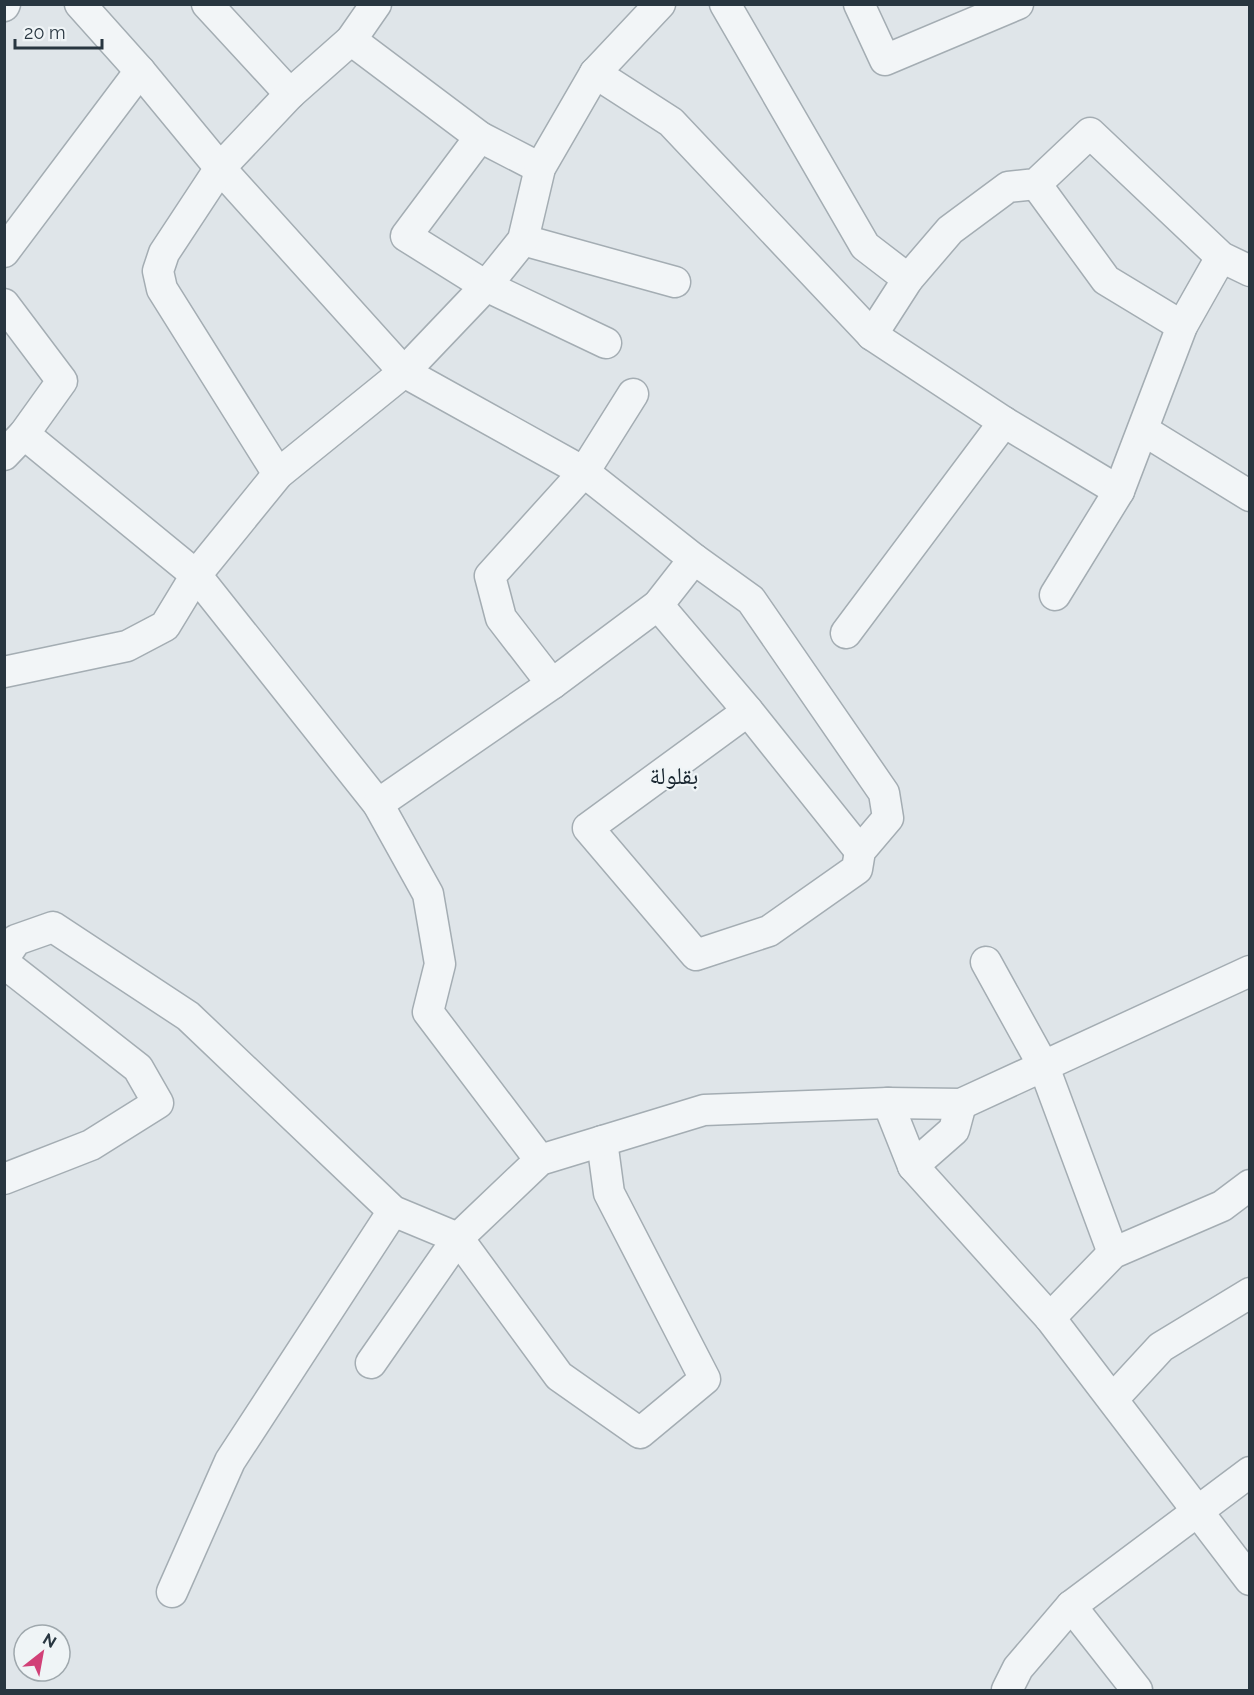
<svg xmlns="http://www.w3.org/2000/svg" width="1254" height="1695" font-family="Raleway,'Noto Naskh Arabic',sans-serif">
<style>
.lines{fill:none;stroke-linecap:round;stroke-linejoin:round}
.street-casing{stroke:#a4adb3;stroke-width:33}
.street{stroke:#f2f5f7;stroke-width:30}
.labels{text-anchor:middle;stroke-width:4.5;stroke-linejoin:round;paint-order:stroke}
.quarter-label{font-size:24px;fill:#1a2731;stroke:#eff4f6}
</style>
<rect width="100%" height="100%" fill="#dfe5e9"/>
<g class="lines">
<defs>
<g id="street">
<polyline points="80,4 140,71 220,168 404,372 584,472 694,559 751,600 884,793 888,818 860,851 857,869 769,931 696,955 588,828 748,711"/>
<polyline points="207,4 290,94"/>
<polyline points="725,4 865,246 908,279"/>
<polyline points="859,4 885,60 1018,4"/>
<polyline points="4,6 5,4"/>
<polyline points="351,40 480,137 540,168"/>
<polyline points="595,73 671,122 872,335 1004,422 1119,491"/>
<polyline points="480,137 406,236 486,286 606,343"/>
<polyline points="1036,184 1106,280 1182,326"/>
<polyline points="523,240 675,282"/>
<polyline points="4,252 140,71"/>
<polyline points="4,304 62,381 24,434 4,455"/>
<polyline points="872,335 908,279 950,230 1008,187 1036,184 1090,133 1221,257 1250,271"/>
<polyline points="1143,430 1250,496"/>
<polyline points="24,434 196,575 378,804 428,894 440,964 428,1012 540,1160"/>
<polyline points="278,474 162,289 158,271 164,253 220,168 290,94 351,40 376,4"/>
<polyline points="1055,595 1119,491 1182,326 1221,257"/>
<polyline points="658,605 748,711 860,851"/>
<polyline points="846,633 1004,422"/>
<polyline points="4,672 127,646 165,626 196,575 278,474 404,372 486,286 523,240 540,168 595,73 660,4"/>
<polyline points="552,684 501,618 490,576 584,472 633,394"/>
<polyline points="378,804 552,684 658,605 694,559"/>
<polyline points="4,958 16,940 53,927 188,1016 393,1211 458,1238 559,1376 640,1433 705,1379 609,1193 602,1141"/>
<polyline points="986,962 1044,1067 1113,1253"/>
<polyline points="4,963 138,1068 158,1103 91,1145 4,1179"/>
<polyline points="888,1103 913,1166 1050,1318 1250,1580"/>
<polyline points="913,1166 954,1130 961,1104"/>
<polyline points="1050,1318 1113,1253 1222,1206 1250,1185"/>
<polyline points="371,1363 458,1238 540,1160 704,1110 888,1103 961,1104 1250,971"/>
<polyline points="1113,1399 1161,1347 1250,1293"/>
<polyline points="172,1592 230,1461 393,1211"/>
<polyline points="1007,1690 1018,1668 1071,1606"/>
<polyline points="1137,1690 1071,1606 1250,1472"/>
</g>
</defs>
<use href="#street" class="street-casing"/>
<use href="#street" class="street"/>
</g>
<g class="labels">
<g class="quarter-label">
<text x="674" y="784">بقلولة</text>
</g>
</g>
<rect width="1254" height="1695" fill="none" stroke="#283640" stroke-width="12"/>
<g transform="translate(42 1653) rotate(31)"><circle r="28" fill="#eff4f6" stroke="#9fa8ad" stroke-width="1.5"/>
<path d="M0-4.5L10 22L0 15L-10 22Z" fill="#d14077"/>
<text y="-9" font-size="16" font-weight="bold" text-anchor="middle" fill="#283640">N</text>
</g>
<path d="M15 39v9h87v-9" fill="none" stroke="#283640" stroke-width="3"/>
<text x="24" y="39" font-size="18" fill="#283640" stroke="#eff4f6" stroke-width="4.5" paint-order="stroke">20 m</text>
</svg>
